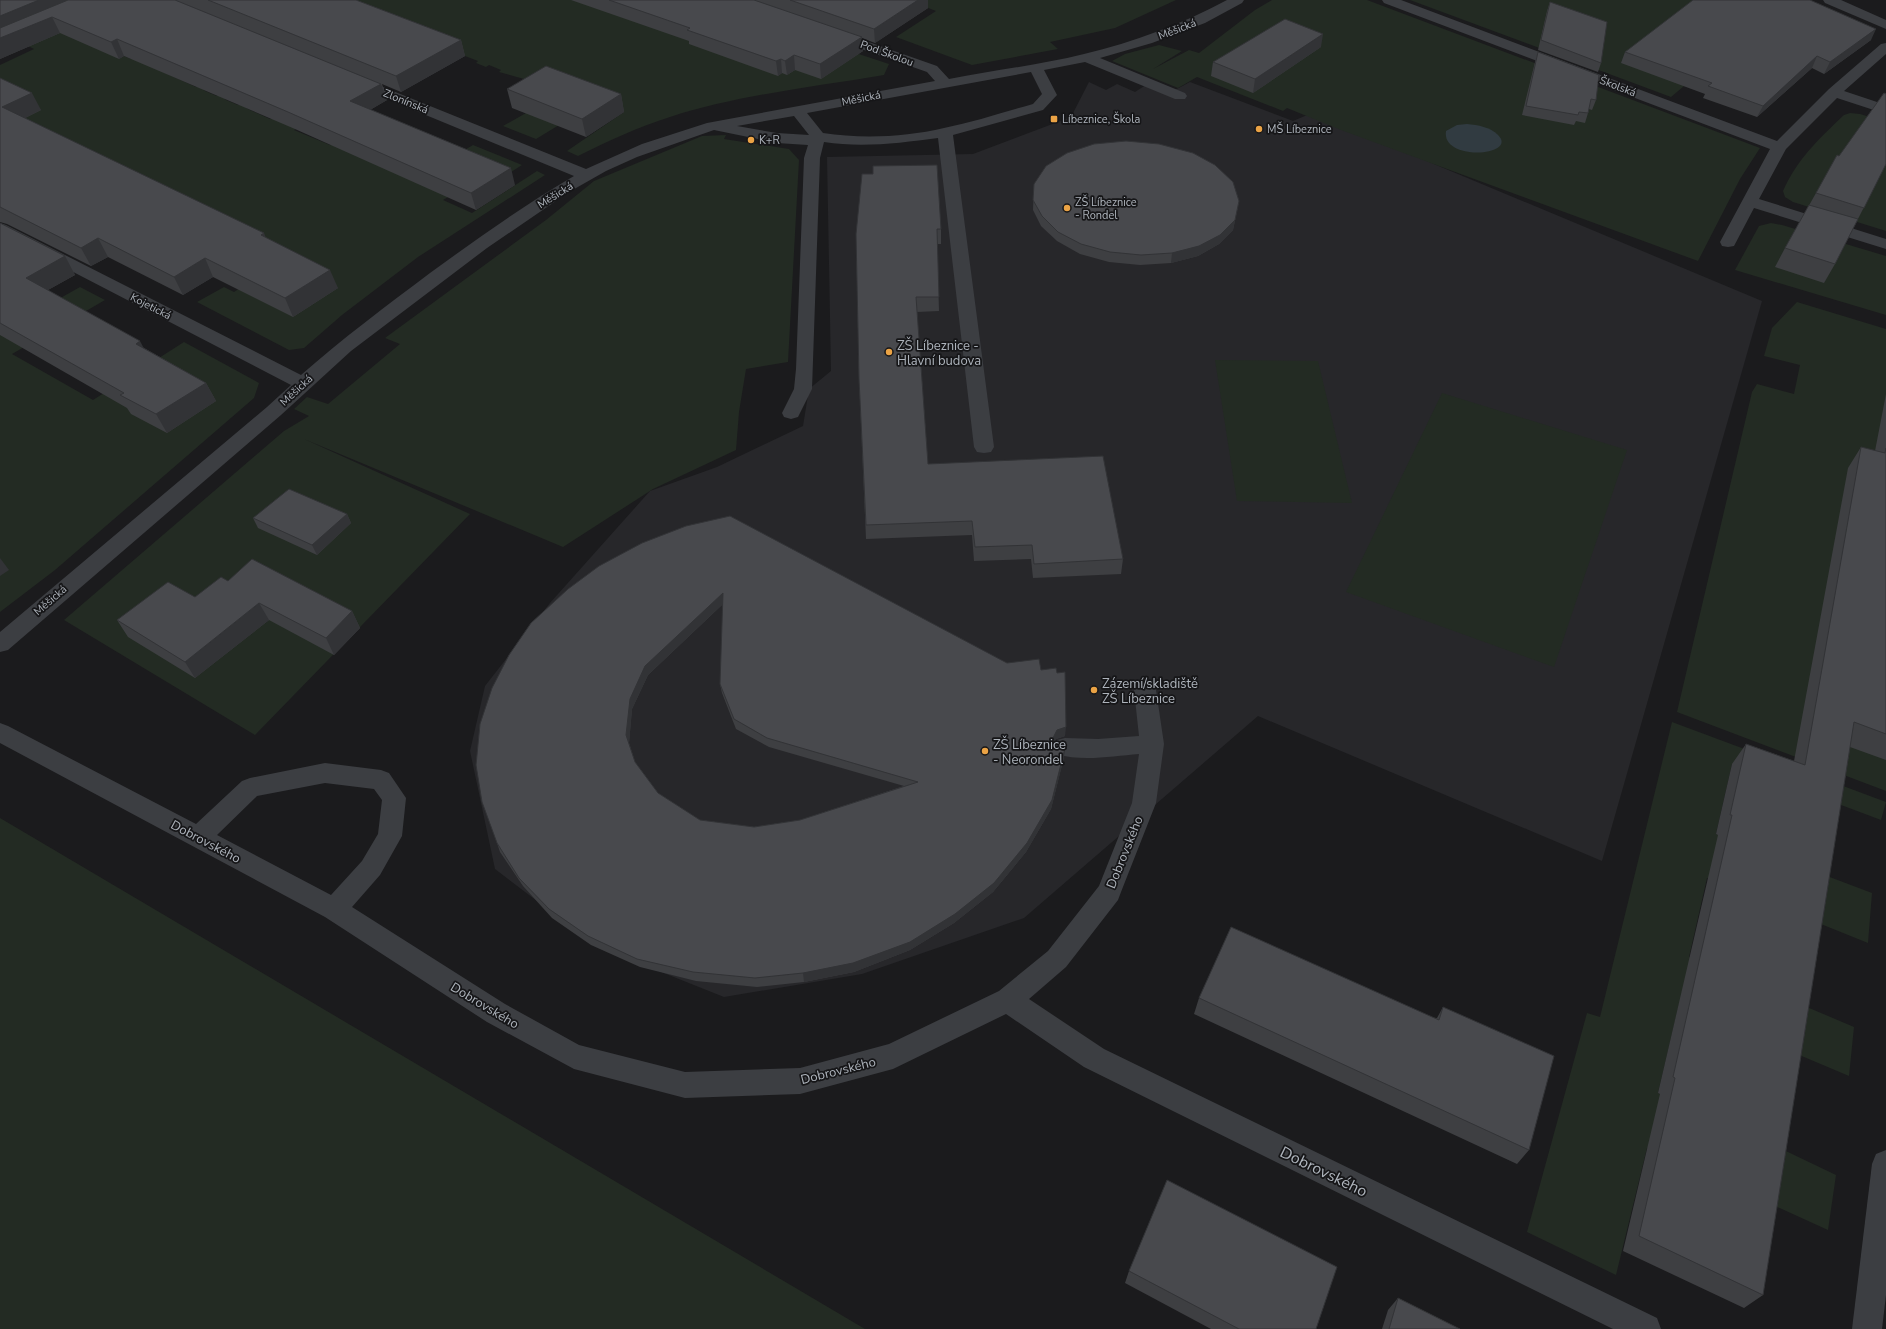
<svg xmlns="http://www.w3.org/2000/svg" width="1886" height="1329" font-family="'Nunito Sans',sans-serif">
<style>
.built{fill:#27272a}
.green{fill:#232b23}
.water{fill:#313b41}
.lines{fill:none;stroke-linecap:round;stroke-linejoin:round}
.minor{fill:#3c3e42;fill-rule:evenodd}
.wall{fill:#3e3f42;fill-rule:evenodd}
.shaded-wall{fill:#323336}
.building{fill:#48494d;stroke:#323336;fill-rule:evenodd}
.poi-dot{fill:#eba345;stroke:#161618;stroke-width:1.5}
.labels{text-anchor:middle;stroke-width:3.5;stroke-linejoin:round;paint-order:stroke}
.far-street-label{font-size:11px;fill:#aeb4bc;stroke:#161618}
.far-poi-label{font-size:11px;fill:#aeb4bc;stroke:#161618;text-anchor:start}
.poi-label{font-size:13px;fill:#aeb4bc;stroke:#161618;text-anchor:start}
.street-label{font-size:13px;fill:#aeb4bc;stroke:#161618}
.near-street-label{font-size:16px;fill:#aeb4bc;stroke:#161618}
</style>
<rect width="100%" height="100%" fill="#1b1b1d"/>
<polygon class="built" points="1152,81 1175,90 1190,82 1293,121 1312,113 1762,301 1602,861 1258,716 1024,918 862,974 724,997 596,946 495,869 470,751 485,686 550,603 650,491 717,467 803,426 809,389 831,371 827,157 973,154 1071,117 1089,82 1106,90 1117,84 1135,92"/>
<g class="green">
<path d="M319,0H573L777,27L889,64L884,75C813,87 738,95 670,117C638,127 608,141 578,156L567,151L624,112L597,102L536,139L503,126L526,113L524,79L499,72L501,70L489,65L486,67L476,63L478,61Z"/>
<polygon points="908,0 1176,0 1115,28 1050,42 1058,49 972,65 896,37 936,11"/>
<polygon points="1272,0 1367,0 1760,148 1740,179 1698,261 1341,130 1287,108 1283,111 1197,77 1178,88 1112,61 1125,54 1159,45 1182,51 1153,69 1189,50 1199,53 1255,10"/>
<polygon points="1410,0 1708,0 1748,32 1671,97"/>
<polygon points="112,5 118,59 124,56 131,59 166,42 163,72 196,87 198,85 205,91 217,96 219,94 226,100 238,105 241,104 248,109 270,119 309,98 332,108 294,130 330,145 333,144 451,158 473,145 522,165 500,179 455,193 443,200 472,213 537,171 545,175 418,257 342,315 304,348 289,350 197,302 224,287 234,292 284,259 0,156 0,65 34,49 22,43"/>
<path d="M1850,113L1860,114L1886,122V231L1793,202L1785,197L1783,191C1798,158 1818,140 1844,115Z"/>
<polygon points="726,135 724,139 789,149 799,160 788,362 746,369 739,412 736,450 653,489 563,547 304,439 470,514 255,735 64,620 284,431 309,416 294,409 307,397 328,404 400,344 385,338 546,220 594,181 702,136"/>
<polygon points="1771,223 1782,225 1886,256 1886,315 1735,270 1759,226"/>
<polygon points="80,287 105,300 12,354 93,400 184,342 259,383 254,398 55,570 0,612 0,332"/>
<polygon points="1797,302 1886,329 1886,791 1677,712 1752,392 1757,384 1794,394 1800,365 1764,356 1772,328"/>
<polygon points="1215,360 1318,361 1352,503 1237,501"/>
<polygon points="1442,393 1627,450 1554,667 1346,592"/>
<polygon points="1672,722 1886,802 1881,820 1732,764 1716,834 1872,893 1868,943 1707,878 1689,957 1854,1027 1849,1076 1679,1004 1658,1093 1771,1144 1836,1175 1828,1230 1647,1148 1616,1275 1527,1232 1587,1013 1600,1017"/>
<polygon points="0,818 865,1329 0,1329"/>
</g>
<path class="water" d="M1467,124C1478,125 1490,127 1498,135C1519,156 1441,162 1446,131L1457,125Z"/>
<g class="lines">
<g class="minor">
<path d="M1227,0H1244L1242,3L1205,23L1152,43L1100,58L1185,93L1187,96L1185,99H1175L1085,62L1044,70L1057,95L1043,110L953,135L994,447L991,452L984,453L977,452L974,447L938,138C900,143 862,148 824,142L820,158L812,389L798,417L791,419L784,417L782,413L794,389L796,369L804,158L808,145L777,143L714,130L637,157L606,171L569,192L487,248L351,351L281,415L8,650L0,652V632L267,407L291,385L0,234V223L6,225L301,375C342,339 386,306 430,273C477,239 524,205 574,176L353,85L351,82L353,79H363L586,169L642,144L707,123L935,81L927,72L830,38L828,35L830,32H840L937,66L949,79C994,70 1040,65 1084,54C1134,42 1182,24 1227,0ZM1031,72L1042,94L1033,104C1004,112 974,122 944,128C906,137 862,139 823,133L807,113ZM794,116L809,135L777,133L737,126Z"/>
<polygon points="1382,0 1401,0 1777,141 1829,89 1881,44 1886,43 1886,54 1844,91 1886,105 1886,114 1837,98 1786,149 1759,199 1886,239 1886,249 1754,208 1734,246 1728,247 1722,246 1720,242 1770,149 1384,3"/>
<polygon points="1823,0 1841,0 1886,20 1886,29 1825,3"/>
<path d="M1145,681L1153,684L1156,690L1164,744L1156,803L1121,892L1118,900L1066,967L1029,999L1104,1049L1657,1318L1661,1329H1613L1084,1067L1006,1014L893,1069L800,1094L685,1098L574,1069L487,1022L325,917L0,743V723L8,726L196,824L242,781L250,778L325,763L381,770L389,773L406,798L402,836L380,875L352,907L505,1004L579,1045L685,1072L800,1068L889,1044L999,991L1048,951L1099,886L1132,803L1139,754C1113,756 1082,762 1057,754L1053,747L1057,740L1065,738L1098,739L1139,736L1134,690L1137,684ZM325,783L374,789L382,800L378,834L362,861L331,895L217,835L257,796Z"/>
<polygon points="1886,1150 1886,1295 1882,1329 1852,1329 1872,1164 1876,1154"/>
</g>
</g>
<g class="wall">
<polygon points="0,0 356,0 461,40 465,56 401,92 382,84 387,100 370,110 515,185 476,210 295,129 124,56 119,59 60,33 0,59"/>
<polygon points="571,0 928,0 928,8 875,43 862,38 863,51 821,79 795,70 787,75 782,73 778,76 689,44 689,41"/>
<polygon points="1550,2 1601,63 1598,72 1538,50 1547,11"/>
<polygon points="1871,40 1824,74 1812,68 1757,117 1703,98 1705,94 1621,63 1625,52"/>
<polygon points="1321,47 1253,93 1211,76 1213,62"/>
<polygon points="1538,52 1596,100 1592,110 1589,109 1588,113 1585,123 1576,121 1574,125 1522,115 1535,62"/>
<polygon points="0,78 41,110 25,118 266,238 338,288 293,317 213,277 183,295 108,257 91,266 7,224 0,222"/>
<polygon points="507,89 621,94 624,112 586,137 512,108"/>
<polygon points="1886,93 1886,164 1835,264 1824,283 1775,267 1785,248 1816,193"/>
<polygon points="1034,184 1239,201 1233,230 1219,244 1198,256 1171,263 1140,265 1109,262 1080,254 1057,241 1041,226 1033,210"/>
<polygon points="0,223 65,256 75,275 48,290 144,348 206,383 216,401 167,433 131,414 127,408 0,335"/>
<polygon points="941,229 941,244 937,244 939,311 917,312 928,464 1123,559 1121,574 1033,578 1031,559 974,561 972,535 866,539 859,379 856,234"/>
<polygon points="1886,394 1886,760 1850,747 1763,1295 1744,1308 1623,1251 1660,1094 1658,1093 1718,835 1716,834 1732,764 1746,744 1794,761 1848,468 1861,447 1875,451"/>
<polygon points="347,514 351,523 317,555 258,528 253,518"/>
<path d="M599,566L1007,663L1041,670L1065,736L1056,739L1055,742L1064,757L1051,809L1026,852L993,892L954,923L910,950L854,972L804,982L757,987L696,981L640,967L591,945L552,918L523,886L500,852L497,843ZM723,604L720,684L722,693L736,729L769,747L904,786L800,820L754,827L700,820L658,793L635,762L629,743L632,709L648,675Z"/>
<polygon points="228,581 352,611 360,628 334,655 269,620 195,678 128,637 117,620 195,597"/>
<polygon points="1199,998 1437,1018 1443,1007 1529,1150 1517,1164 1194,1014"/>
<polygon points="1129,1271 1316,1329 1211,1329 1125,1283"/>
<polygon points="1398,1298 1460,1329 1382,1329 1388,1310"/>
</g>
<g class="shaded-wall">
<polygon points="39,0 85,0 0,36 0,16"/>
<polygon points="918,0 928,0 928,8 875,43 874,29"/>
<polygon points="52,17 60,33 0,59 0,38"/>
<polygon points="1876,29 1871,40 1824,74 1830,62"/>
<polygon points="1323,34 1321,47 1253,93 1255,79"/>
<polygon points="862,37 863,51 821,79 820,64"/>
<polygon points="117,39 124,56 119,59 111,42"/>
<polygon points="461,40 465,56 401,92 396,76"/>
<polygon points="794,55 795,70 787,75 785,61"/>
<polygon points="1817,56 1812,68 1757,117 1763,106"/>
<polygon points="781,59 782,73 778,76 776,61"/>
<polygon points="381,84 387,100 356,118 350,101"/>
<polygon points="32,93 41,110 11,125 2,107"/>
<polygon points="621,94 624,112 586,137 582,119"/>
<polygon points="511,168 515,185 476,210 471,193"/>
<polygon points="1239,201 1233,230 1219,244 1198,256 1171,263 1172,253"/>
<polygon points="264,233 272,252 261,235"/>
<polygon points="98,238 108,257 91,266 81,248"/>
<polygon points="65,256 75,275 37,296 26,278"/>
<polygon points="205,258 213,277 183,295 174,277"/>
<polygon points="330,270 338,288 293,317 285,298"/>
<polygon points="140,341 150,360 136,344"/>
<polygon points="206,383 216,401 167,433 156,414"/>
<polygon points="347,514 351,523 317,555 312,545"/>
<polygon points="0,558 9,570 0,576"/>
<polygon points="723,593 725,602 648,675 632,709 629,744 626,735 630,699 645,666"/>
<polygon points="259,603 269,620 195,678 185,662"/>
<polygon points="352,611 360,628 334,655 326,638"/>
<polygon points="1066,727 1065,736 1056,739 1052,748 1053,738 1057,730"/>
<polygon points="1065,748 1064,757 1051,809 1026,852 993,892 954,923 910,950 854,972 804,982 803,973"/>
</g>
<g class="building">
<polygon points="0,0 39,0 0,16"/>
<polygon points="68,0 175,0 381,84 350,101 511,168 471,193 288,112 117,39 111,42 52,17 0,38 0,28"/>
<polygon points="208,0 356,0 461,40 396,76"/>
<polygon points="609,0 754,0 862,37 820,64 794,55 785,61 781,59 776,61 687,30 690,28"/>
<polygon points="790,0 918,0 874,29"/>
<polygon points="1693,0 1810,0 1876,29 1830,62 1817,56 1763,106 1708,86 1712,83 1625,52"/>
<polygon points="1550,2 1607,22 1601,63 1541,40"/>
<polygon points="1285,19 1323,34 1255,79 1213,62"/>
<polygon points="1538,52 1599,75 1596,100 1591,99 1588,113 1579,112 1578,115 1526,106"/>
<polygon points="546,66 621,94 582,119 507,89"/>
<polygon points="0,78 32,93 2,107 264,233 261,235 330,270 285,298 205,258 174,277 98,238 81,248 0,207"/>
<polygon points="1884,93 1886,94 1886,164 1864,208 1816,193 1837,155 1839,156"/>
<polygon points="1126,141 1159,144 1193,153 1215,165 1233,182 1239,201 1235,220 1220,235 1199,246 1172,253 1141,255 1110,252 1081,244 1058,232 1042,216 1033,200 1034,184 1046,166 1067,153 1094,144"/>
<polygon points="937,165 941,229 937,229 939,297 916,297 928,464 1103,456 1123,559 1034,564 1032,545 975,547 972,521 866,525 859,379 856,234 862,174 873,174 873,166"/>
<polygon points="1809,205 1858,219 1835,264 1785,248"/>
<polygon points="0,223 65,256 26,278 140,341 136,344 206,383 156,414 120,395 124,393 0,323"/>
<polygon points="1861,447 1885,453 1886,448 1886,734 1854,722 1763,1295 1639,1236 1675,1078 1673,1077 1732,815 1730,815 1746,744 1805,765"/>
<polygon points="289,489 347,514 312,545 253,518"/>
<path d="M730,516L1007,663L1039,659L1041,670L1056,668L1057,673L1065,672L1066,727L1057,730L1053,738L1057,745L1065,748L1052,800L1027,843L994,883L955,914L910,942L853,963L803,973L755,978L693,972L637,959L588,936L549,909L519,878L497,843L482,802L476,765L480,724L492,688L509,655L531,623L568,589L599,566L642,543L686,526ZM723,593L720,684L734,719L767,738L918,782L800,820L754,827L700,820L658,793L635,762L626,735L630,699L645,666Z"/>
<polygon points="252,559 352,611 326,638 259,603 185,662 117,620 168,582 195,597 221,577 228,581"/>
<polygon points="1231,927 1439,1020 1443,1007 1554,1056 1529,1150 1199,998"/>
<polygon points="1167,1180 1337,1267 1316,1329 1239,1329 1129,1271"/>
<polygon points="1398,1298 1460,1329 1389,1329"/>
</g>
<g class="poi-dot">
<rect x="1050" y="115" width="8" height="8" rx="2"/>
<circle cx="1259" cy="129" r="4"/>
<circle cx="751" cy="140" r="4"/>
<circle cx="1067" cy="208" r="4"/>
<circle cx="889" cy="352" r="4"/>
<circle cx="1094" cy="690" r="4"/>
<circle cx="985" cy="751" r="4"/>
</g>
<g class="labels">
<g class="far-street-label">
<text transform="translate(1177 29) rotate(-21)" y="4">Měšická</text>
<text transform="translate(887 53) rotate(20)" y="4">Pod Školou</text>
<text transform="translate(1618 86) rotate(21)" y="4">Školská</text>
<text transform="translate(861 98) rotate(-11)" y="4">Měšická</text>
<text transform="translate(406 101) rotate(22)" y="4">Zlonínská</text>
<text transform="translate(555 195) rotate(-32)" y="4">Měšická</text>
<text transform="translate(151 306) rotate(27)" y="4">Kojetická</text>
<text transform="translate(296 390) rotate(-43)" y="4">Měšická</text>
<text transform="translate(50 600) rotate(-41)" y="4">Měšická</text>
</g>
<g class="far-poi-label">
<text x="1062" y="123">Líbeznice, Škola</text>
<text x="1267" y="133">MŠ Líbeznice</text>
<text x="759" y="144">K+R</text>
<text x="1075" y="206">ZŠ Líbeznice<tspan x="1075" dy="13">- Rondel</tspan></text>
</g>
<g class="poi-label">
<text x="897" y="350">ZŠ Líbeznice -<tspan x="897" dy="15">Hlavní budova</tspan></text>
<text x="1102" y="688">Zázemí/skladiště<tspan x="1102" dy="15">ZŠ Líbeznice</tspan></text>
<text x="993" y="749">ZŠ Líbeznice<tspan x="993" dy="15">- Neorondel</tspan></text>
</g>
<g class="street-label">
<text transform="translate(206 841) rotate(28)" y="5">Dobrovského</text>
<text transform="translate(1124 852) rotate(-68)" y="5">Dobrovského</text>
<text transform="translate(485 1005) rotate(31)" y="5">Dobrovského</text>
<text transform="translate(838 1070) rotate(-14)" y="5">Dobrovského</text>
</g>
<g class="near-street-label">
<text transform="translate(1324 1171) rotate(26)" y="6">Dobrovského</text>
</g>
</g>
</svg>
